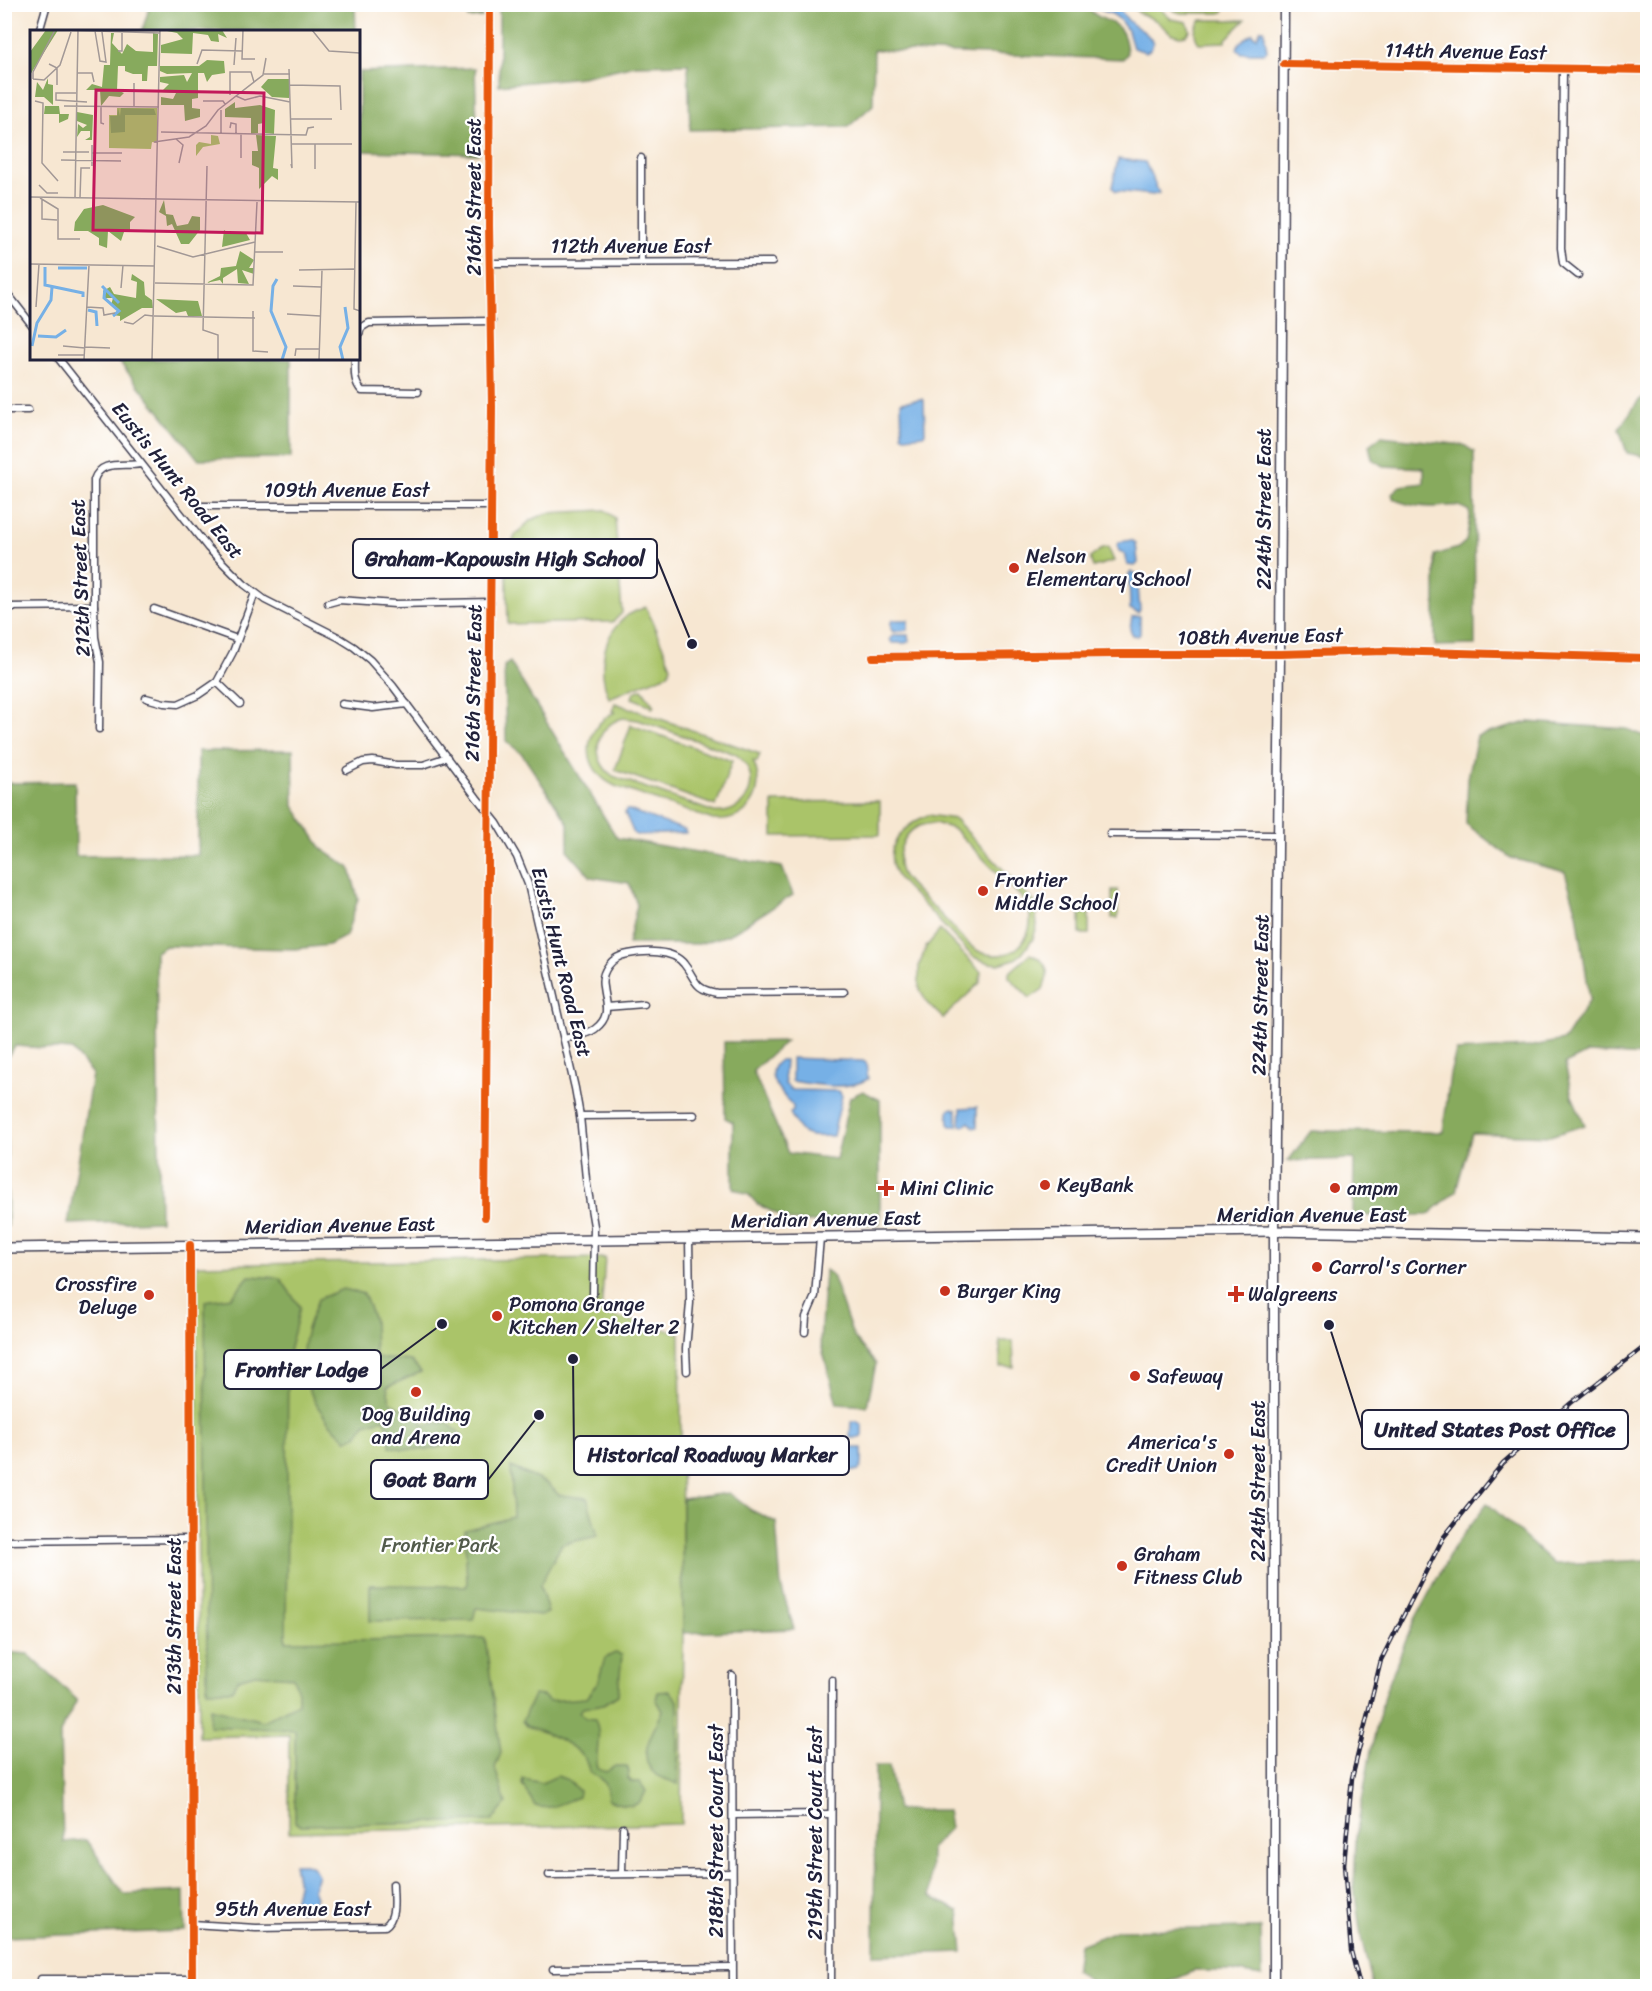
<svg xmlns="http://www.w3.org/2000/svg" width="1652" height="1991" font-family="Sriracha,sans-serif">
<style>
.green{fill:#aac469;stroke:#667352;stroke-width:1.5;fill-rule:evenodd}
.forest{fill:#87aa5d;stroke:#54664c;stroke-width:1.5}
.water{fill:#76b0e6;stroke:#4c6990;stroke-width:1.5}
.lines{fill:none;stroke-linecap:round;stroke-linejoin:round}
.minor-casing{stroke:#424052;stroke-width:9}
.tertiary-casing{stroke:#424052;stroke-width:10}
.secondary-casing{stroke:#424052;stroke-width:11}
.primary-casing{stroke:#424052;stroke-width:12}
.minor{stroke:#fff;stroke-width:6}
.tertiary{stroke:#fff;stroke-width:8}
.secondary{stroke:#fff;stroke-width:8}
.primary{stroke:#fff;stroke-width:9}
.rail-casing{stroke:#22223b;stroke-width:4.5}
.rail{stroke:#fff;stroke-width:2;stroke-dasharray:7;stroke-linecap:butt}
.cycleway-casing{stroke:#fff;stroke-width:11}
.cycleway{stroke:#e8590c;stroke-width:8}
.poi-dot{fill:#c8321e;stroke:#fff;stroke-width:2}
.labels{text-anchor:middle;stroke-width:4.5;stroke-linejoin:round;paint-order:stroke}
.street-label{font-size:20px;fill:#22223b;stroke:#fff}
.poi-label{font-size:20px;fill:#22223b;stroke:#fff;text-anchor:start}
.park-label{font-size:20px;fill:#525b4b;stroke:#fff}
.inset-river{fill:none;stroke:#76b0e6;stroke-width:3}
.inset-road{fill:none;stroke:#a29896;stroke-width:1.5}
.view{fill:#c2185b;fill-opacity:0.15;stroke:#c2185b;stroke-width:3}
.inset-edge{fill:none;stroke:#22223b;stroke-width:3}
.leader{fill:none;stroke:#22223b;stroke-width:2}
.callout-dot{fill:#22223b;stroke:#fff;stroke-width:2}
.callout{fill:#fff;stroke:#22223b;stroke-width:2}
.callout-label{font-size:21px;text-anchor:middle;font-weight:bold;fill:#22223b}
</style>
<rect width="100%" height="100%" fill="#fff"/>
<filter id="ink" filterUnits="userSpaceOnUse"><feTurbulence type="fractalNoise" baseFrequency=".0167" numOctaves="2"/><feDisplacementMap in="SourceGraphic" scale="12" xChannelSelector="R" yChannelSelector="G"/><feConvolveMatrix kernelMatrix="1 2 1 2 8 2 1 2 1" color-interpolation-filters="sRGB"/></filter>
<filter id="wash" filterUnits="userSpaceOnUse"><feTurbulence type="fractalNoise" baseFrequency=".008" numOctaves="4" result="noise"/><feDisplacementMap in="SourceGraphic" scale="24" xChannelSelector="R" yChannelSelector="G"/><feGaussianBlur stdDeviation="1.35" result="paint"/><feColorMatrix in="noise" values="0 0 0 0 0 0 0 0 0 0 0 0 0 0 0 0 0 1.4 0 .05"/><feComposite in="paint" operator="in"/></filter>
<g filter="url(#wash)">
<rect width="100%" height="100%" fill="#f7e7d2"/>
<g class="green">
<polygon points="1130,5 1156,5 1171,19 1187,22 1190,30 1186,35 1180,36 1172,34 1155,20 1139,13"/>
<polygon points="1168,5 1220,5 1226,7 1223,12 1220,13 1181,13 1175,11"/>
<path d="M1201,20H1245L1226,39V42L1199,43C1193,36 1194,26 1201,20Z"/>
<polygon points="605,510 615,518 622,613 613,622 508,624 506,557 516,534 531,520 548,513"/>
<polygon points="1108,547 1114,561 1093,567 1090,558 1103,548"/>
<path d="M646,607L671,666L668,674L609,698C597,670 602,634 628,615C633,612 640,609 646,607Z"/>
<polygon points="642,689 654,706 652,708 650,705 632,698 634,692"/>
<path d="M615,703L760,754L757,762L753,761C768,792 747,824 713,820L615,786C580,770 581,728 615,712L612,711ZM623,718L638,720L735,754C765,774 749,816 714,812L613,776C589,759 595,726 623,718Z"/>
<polygon points="631,725 732,761 716,806 615,770"/>
<polygon points="880,801 880,835 773,836 773,802"/>
<path d="M928,815L955,819L1035,903L1037,926L1033,939L1022,954L1015,959L999,964L990,963L973,957C955,938 937,919 919,900C912,893 902,885 897,876C881,848 903,825 928,815ZM935,823L954,829L1025,901C1032,914 1032,928 1024,940C1016,954 998,958 983,953C968,948 956,930 945,919C935,908 910,887 903,876C894,861 901,835 917,827C923,824 929,824 935,823Z"/>
<rect x="1112" y="890" width="6" height="28"/>
<rect x="1080" y="913" width="9" height="21"/>
<polygon points="940,930 981,972 980,983 943,1018 927,1003 919,987 919,966 926,947"/>
<path d="M1030,954C1048,961 1051,971 1043,989L1030,998L1009,977V973Z"/>
<polygon points="605,1258 601,1313 680,1333 683,1633 681,1824 289,1832 289,1735 199,1737 196,1265"/>
<polygon points="1000,1341 1013,1341 1014,1367 1000,1367"/>
</g>
<g class="forest">
<polygon points="150,5 355,5 356,31 142,31"/>
<polygon points="468,5 482,5 482,17 468,18"/>
<path d="M499,5H1086C1102,29 1125,12 1127,54L1123,59L874,50L873,105L848,127L690,130L688,64L635,65L582,77L499,85Z"/>
<polygon points="475,68 478,154 359,151 359,72"/>
<polygon points="117,359 291,359 291,458 198,459"/>
<polygon points="1647,395 1647,457 1627,453 1619,429 1638,401"/>
<path d="M1381,436L1464,445L1474,452L1475,645L1435,646V555L1458,548L1466,541L1470,517L1469,511C1456,503 1450,506 1436,507C1422,507 1404,505 1393,498L1392,493L1400,486L1424,483V468L1383,466L1372,459L1369,445Z"/>
<polygon points="510,662 617,838 782,867 793,895 728,935 699,944 628,944 637,905 629,883 591,877 568,851 568,823 522,754 506,741 504,666"/>
<polygon points="1528,722 1627,729 1647,737 1647,1056 1587,1053 1565,1064 1572,1096 1585,1125 1550,1136 1472,1133 1456,1191 1428,1215 1353,1216 1354,1159 1288,1161 1311,1131 1443,1132 1450,1074 1456,1051 1527,1047 1564,1040 1590,1000 1577,913 1565,872 1511,858 1466,824 1468,778 1477,736"/>
<polygon points="293,750 294,806 322,849 350,868 358,899 346,936 329,945 295,949 166,946 156,952 160,1221 68,1224 92,1074 72,1050 15,1046 5,1060 8,1226 5,1226 5,783 75,782 76,856 198,855 198,751"/>
<polygon points="786,1041 753,1071 788,1153 836,1159 850,1097 863,1091 880,1100 880,1225 790,1221 757,1204 749,1195 733,1188 733,1122 725,1118 724,1042"/>
<polygon points="825,1270 832,1275 853,1336 876,1364 867,1406 837,1404 820,1341"/>
<polygon points="249,1276 280,1278 300,1307 288,1356 286,1641 485,1638 501,1753 495,1768 506,1804 492,1821 300,1825 295,1822 295,1730 209,1726 210,1708 263,1721 298,1703 298,1692 293,1677 255,1674 238,1679 232,1690 207,1690 205,1301 232,1297"/>
<path d="M343,1289L364,1294L374,1320L375,1358L411,1361L421,1372L387,1387L390,1401L400,1408L414,1406L423,1425L446,1422L462,1435L455,1443L428,1450L402,1449L390,1446L389,1427L383,1419L365,1424L357,1436L347,1440C317,1415 296,1378 305,1338C307,1325 314,1312 318,1299Z"/>
<polygon points="511,1467 548,1484 559,1495 587,1498 598,1536 562,1544 540,1585 548,1613 540,1615 476,1608 473,1620 370,1621 370,1585 467,1586 465,1530 513,1517"/>
<polygon points="729,1493 751,1510 776,1522 781,1586 794,1629 683,1633 682,1499"/>
<polygon points="1487,1503 1554,1564 1647,1560 1647,1986 1373,1986 1361,1937 1354,1887 1356,1835 1371,1750 1385,1692 1413,1623 1454,1547"/>
<polygon points="4,1652 28,1654 77,1700 60,1733 63,1842 86,1840 124,1894 184,1891 185,1931 5,1937"/>
<path d="M615,1653L622,1655L618,1695L604,1704L583,1708L579,1712L586,1718L595,1719C603,1737 594,1751 598,1769L606,1772L615,1766H627L629,1772L628,1778L632,1782H640L646,1791C638,1812 626,1806 608,1800C607,1784 604,1779 590,1773C588,1768 587,1763 585,1759C575,1744 543,1731 526,1726L522,1721L534,1695L543,1696L549,1701L586,1698L598,1682L605,1658Z"/>
<path d="M670,1691L678,1701V1784C671,1781 659,1778 653,1772C636,1755 655,1728 663,1711L656,1699L658,1692Z"/>
<polygon points="875,1766 889,1766 897,1810 947,1810 950,1828 931,1848 930,1896 959,1911 963,1952 874,1955"/>
<path d="M557,1776L568,1780L579,1791L578,1797C563,1802 550,1811 535,1806L522,1784L523,1779L542,1783Z"/>
<polygon points="1261,1928 1262,1976 1232,1971 1194,1971 1160,1986 1097,1986 1075,1970 1079,1945 1118,1930"/>
</g>
<g class="water">
<path d="M1098,5H1115C1121,10 1125,18 1131,23C1140,30 1148,32 1153,43L1151,49L1146,52L1133,48L1128,31L1119,19L1112,14L1100,10Z"/>
<polygon points="1261,29 1264,29 1267,51 1264,53 1241,53 1237,49 1239,43 1253,33 1253,35 1257,37"/>
<polygon points="1118,159 1145,162 1159,193 1153,195 1116,191 1112,187"/>
<polygon points="921,399 924,400 925,433 923,435 905,437 902,435 901,402"/>
<polygon points="1131,540 1136,543 1138,563 1135,566 1127,565 1124,553 1119,551 1117,545 1120,542"/>
<polygon points="1131,572 1137,574 1140,610 1138,613 1130,609 1129,574"/>
<polygon points="1140,616 1140,634 1138,636 1132,635 1130,629 1132,617"/>
<polygon points="893,620 908,620 908,630 893,632 891,629 891,622"/>
<polygon points="893,635 908,635 909,641 906,643 892,643 890,639"/>
<polygon points="626,810 629,810 685,830 686,833 637,835 634,834 625,813"/>
<path d="M792,1058L863,1061L866,1063L868,1079C847,1091 815,1085 792,1081Z"/>
<path d="M780,1060H785L784,1074L785,1084L792,1090L839,1091L842,1096L833,1136C803,1137 803,1138 790,1113L793,1111V1106C783,1095 760,1074 780,1060Z"/>
<polygon points="977,1107 977,1127 974,1128 969,1122 964,1126 960,1125 961,1108"/>
<polygon points="952,1108 957,1110 957,1126 951,1126 949,1124 948,1111"/>
<polygon points="851,1421 856,1421 862,1425 862,1436 860,1438 850,1438"/>
<path d="M848,1448H862C862,1461 866,1476 847,1469Z"/>
<path d="M294,1864C307,1863 312,1863 318,1875L313,1889L316,1897C313,1905 307,1911 299,1912L293,1907L298,1885Z"/>
</g>
</g>
<g filter="url(#ink)">
<g class="lines">
<defs>
<g id="minor">
<polyline points="39,32 47,4"/>
<polyline points="1284,64 1648,70"/>
<polyline points="1563,69 1561,248 1563,263 1578,275"/>
<polyline points="641,158 641,262"/>
<polyline points="490,263 772,262"/>
<polyline points="4,289 32,325"/>
<polyline points="358,337 361,328 369,323 492,321"/>
<polyline points="58,358 208,548 244,584 265,600 338,637 354,647 370,660 393,686 477,798 497,823 517,857 528,884 575,1088 580,1116 586,1179 594,1226 593,1294"/>
<path d="M355,358C355,370 353,382 362,391L418,392"/>
<polyline points="4,410 28,410"/>
<polyline points="202,506 491,506"/>
<polyline points="328,603 339,600 395,604 491,602"/>
<polyline points="7,607 94,606"/>
<polyline points="154,609 237,639"/>
<polyline points="217,682 240,704"/>
<polyline points="146,698 164,703 178,704 198,695 217,682 233,652 255,593"/>
<polyline points="342,704 373,708 407,704"/>
<path d="M99,729L100,662L95,637L94,606V480C101,459 122,467 141,464"/>
<polyline points="347,770 363,762 373,761 396,765 423,765 447,757"/>
<polyline points="1110,834 1278,835"/>
<polyline points="606,1007 644,1004"/>
<path d="M564,1039C574,1036 587,1035 595,1029C612,1016 605,1004 603,987C600,972 612,956 628,954C644,951 673,949 684,964C697,980 693,989 717,993L844,992"/>
<polyline points="580,1116 694,1115"/>
<polyline points="485,1217 492,406 489,225 490,4"/>
<polyline points="190,1245 192,1986"/>
<polyline points="805,1332 806,1317 815,1296 820,1238"/>
<polyline points="687,1371 686,1349 690,1303 689,1239"/>
<polyline points="4,1541 190,1539"/>
<polyline points="732,1675 733,1986"/>
<polyline points="733,1815 831,1814"/>
<polyline points="622,1873 623,1828"/>
<polyline points="549,1875 732,1873"/>
<path d="M192,1924L256,1928L385,1926C397,1918 393,1897 393,1884"/>
<polyline points="553,1969 732,1967"/>
<polyline points="41,1979 192,1979"/>
<polyline points="831,1986 832,1680"/>
</g>
<polyline id="tertiary" points="873,657 1119,654 1280,654 1385,651 1648,658"/>
<polyline id="secondary" points="1274,1986 1274,1231 1280,654 1284,4"/>
<polyline id="primary" points="4,1248 1274,1231 1648,1238"/>
</defs>
<use href="#minor" class="minor-casing"/>
<use href="#tertiary" class="tertiary-casing"/>
<use href="#secondary" class="secondary-casing"/>
<use href="#primary" class="primary-casing"/>
<use href="#minor" class="minor"/>
<use href="#tertiary" class="tertiary"/>
<use href="#secondary" class="secondary"/>
<use href="#primary" class="primary"/>
<defs>
<polyline id="rail" points="1360,1986 1351,1951 1344,1864 1352,1778 1381,1660 1443,1538 1503,1463 1571,1403 1648,1344"/>
</defs>
<use href="#rail" class="rail-casing"/>
<use href="#rail" class="rail"/>
<defs>
<g id="cycleway">
<polyline points="1284,64 1648,70"/>
<polyline points="873,657 1119,654 1280,654 1385,651 1648,658"/>
<polyline points="485,1217 492,406 489,225 490,4"/>
<polyline points="190,1245 192,1986"/>
</g>
</defs>
<use href="#cycleway" class="cycleway-casing"/>
<use href="#cycleway" class="cycleway"/>
</g>
</g>
<g class="poi-dot">
<circle cx="1014" cy="568" r="6"/>
<circle cx="983" cy="891" r="6"/>
<circle cx="1045" cy="1185" r="6"/>
<path d="M883 1179h6v6h6v6h-6v6h-6v-6h-6v-6h6z"/>
<circle cx="1335" cy="1188" r="6"/>
<circle cx="1317" cy="1267" r="6"/>
<circle cx="945" cy="1291" r="6"/>
<path d="M1233 1285h6v6h6v6h-6v6h-6v-6h-6v-6h6z"/>
<circle cx="149" cy="1295" r="6"/>
<circle cx="497" cy="1316" r="6"/>
<circle cx="1135" cy="1376" r="6"/>
<circle cx="416" cy="1392" r="6"/>
<circle cx="1229" cy="1454" r="6"/>
<circle cx="1122" cy="1566" r="6"/>
</g>
<g class="labels">
<g class="street-label">
<text transform="translate(1466 51) rotate(1)" y="7">114th Avenue East</text>
<text transform="translate(474 197) rotate(-90)" y="7">216th Street East</text>
<text x="631" y="253">112th Avenue East</text>
<text transform="translate(178 480) rotate(51)" y="7">Eustis Hunt Road East</text>
<text x="347" y="497">109th Avenue East</text>
<text transform="translate(1264 509) rotate(-90)" y="7">224th Street East</text>
<text transform="translate(80 578) rotate(-92)" y="7">212th Street East</text>
<text transform="translate(1260 636) rotate(-1)" y="7">108th Avenue East</text>
<text transform="translate(473 683) rotate(-89)" y="7">216th Street East</text>
<text transform="translate(562 962) rotate(76)" y="7">Eustis Hunt Road East</text>
<text transform="translate(1260 995) rotate(-89)" y="7">224th Street East</text>
<text x="1312" y="1222">Meridian Avenue East</text>
<text transform="translate(826 1219) rotate(-1)" y="7">Meridian Avenue East</text>
<text transform="translate(340 1225) rotate(-1)" y="7">Meridian Avenue East</text>
<text transform="translate(1258 1481) rotate(-90)" y="7">224th Street East</text>
<text transform="translate(174 1616) rotate(-90)" y="7">213th Street East</text>
<text transform="translate(716 1831) rotate(-90)" y="7">218th Street Court East</text>
<text transform="translate(815 1833) rotate(-90)" y="7">219th Street Court East</text>
<text x="293" y="1916">95th Avenue East</text>
</g>
<g class="poi-label">
<text x="1026" y="563">Nelson<tspan x="1026" dy="23">Elementary School</tspan></text>
<text x="995" y="887">Frontier<tspan x="995" dy="23">Middle School</tspan></text>
<text x="1057" y="1192">KeyBank</text>
<text x="900" y="1195">Mini Clinic</text>
<text x="1347" y="1195">ampm</text>
<text x="1329" y="1274">Carrol's Corner</text>
<text x="137" y="1291" text-anchor="end">Crossfire<tspan x="137" dy="23">Deluge</tspan></text>
<text x="957" y="1298">Burger King</text>
<text x="1248" y="1301">Walgreens</text>
<text x="509" y="1311">Pomona Grange<tspan x="509" dy="23">Kitchen / Shelter 2</tspan></text>
<text x="1147" y="1383">Safeway</text>
<text x="416" y="1421" text-anchor="middle">Dog Building<tspan x="416" dy="23">and Arena</tspan></text>
<text x="1217" y="1449" text-anchor="end">America's<tspan x="1217" dy="23">Credit Union</tspan></text>
<text x="1134" y="1561">Graham<tspan x="1134" dy="23">Fitness Club</tspan></text>
</g>
<g class="park-label">
<text x="440" y="1552">Frontier Park</text>
</g>
</g>
<g transform="translate(30 30)">
<rect width="330" height="330" fill="#f7e7d2"/>
<path d="M87,78H127V113L122,112L121,119L79,118V85H87ZM181,105L188,106L190,114L173,117L166,126V115L169,112L181,114Z" fill="#aac469"/>
<path d="M16,0H28L0,45V22ZM132,0H192L197,8L188,4L189,12L181,11L178,5L163,3L162,24L131,23V15L153,9L147,3ZM81,3H84L82,13L92,24L97,14L106,21L123,22V3L128,4L127,36H118L117,51H112V44H103L95,41V36H88L87,60L94,63L90,67L79,66L71,76L70,60H56L62,54L72,57L74,35H80ZM177,30L194,31L195,43L182,45L177,52L174,43H168V68L162,69V78L170,79V87L155,91L154,75H131V67L143,69L146,63L131,62L139,54L130,52V47L154,45L157,52L162,43L137,44L130,41V36H169ZM18,48V54L23,55V75L14,67H5L7,52L13,60ZM238,49H259V68L242,67L231,57ZM205,72V78L230,75L245,80L244,104L235,103L234,93L228,94V103L221,104V88L195,87V79ZM15,76H29L30,84H39L38,89L29,93V84H14ZM88,78L90,86L91,78L124,79L126,85H95V102L81,103L80,86H87ZM47,82L63,85L62,110H55L60,107V101H51L47,107L48,94L53,98L57,95L47,91ZM226,105L246,106L243,138L248,139V150L242,146L229,159V138L222,135V121H228ZM134,170L136,184L143,185L147,196L158,194L162,186L170,187V200L159,214H151L142,194L137,196L136,186L129,182ZM73,175L105,187L100,192V202H94L91,211L78,201L77,218L69,215V208L58,201H44L45,192L54,179ZM194,200L200,204L216,203L220,210L192,217ZM210,221L224,230L219,238H224V244L212,240L219,254L208,253L207,239L193,248V254L190,250L176,253L190,246L191,238L206,236ZM102,244L114,252L115,265L122,270L123,278H112L90,291V286L83,285L88,280L81,275L83,268H74L73,261L80,257L84,264L106,268L107,252L101,250ZM126,269L168,271L172,286H158L156,281L146,283Z" fill="#87aa5d"/>
<path class="inset-river" d="M15,237V255L53,263V267M28,238H57M247,249L243,256L241,281L256,317L252,330M72,256L89,273M75,258L74,268L89,281L83,286M58,280L66,282L67,296M8,306L26,307L36,300M2,316L7,293L21,270L22,257M313,330L310,317L318,298L315,277"/>
<path class="inset-road" d="M35,0L130,3M213,0L212,29H225M282,0L299,21L330,23M65,1L70,31L76,32L72,2M88,21H92V1M19,34L27,38V55M167,34L172,20L212,21M204,35L206,8M259,39L262,138L261,134M47,43H62L64,52M234,44H260M3,49L14,50L30,35L41,2M3,49V42L25,0M260,55L310,56L311,80M46,63H26V70L57,72M200,65V42H221L224,52M206,66L215,70L230,66L260,72M5,71L13,73L12,133L28,151M173,71H193L195,74M34,76L129,77M71,77V93L74,94M104,77V53M260,89H302M200,98L201,93L206,94V104M131,102L276,105L278,98L284,97M191,104V80M146,109L153,115L149,133M124,112L159,107L176,96L188,80L233,45L236,28M261,114H322M285,114V139M33,122H59M62,123H92M211,128V104M31,130L91,131M62,136V115M177,136L173,300L188,305V330M9,155L17,163H28M0,167L330,172M10,168L28,179V209H50M45,168L48,0M50,168L51,138H60M12,169V189L27,190M326,172L324,279L330,281M127,216L163,227L225,212M225,222H253M0,234L125,236M269,240L324,239M125,253L223,255L227,172M263,256L291,257M91,258L93,235M6,277L9,234M57,277L73,278L74,285L85,283M223,281V321L238,322M257,284L290,286M124,286L225,288M94,292L103,294L115,285L123,286M33,316L55,318M55,317L80,318M28,325H55M265,326L266,319H289M54,330L59,235M122,330L130,0M289,330L292,240"/>
<path class="view" d="M66,60L234,63L232,203L63,200Z"/>
<rect width="330" height="330" class="inset-edge"/>
</g>
<path class="leader" d="M692 644L657 558M442 1324L381 1369M1329 1325L1362 1429M573 1359L574 1455M539 1415L488 1480"/>
<g class="callout-dot">
<circle cx="692" cy="644" r="6"/>
<circle cx="442" cy="1324" r="6"/>
<circle cx="1329" cy="1325" r="6"/>
<circle cx="573" cy="1359" r="6"/>
<circle cx="539" cy="1415" r="6"/>
</g>
<g class="callout">
<rect x="353" y="539" width="304" height="39" rx="6"/>
<rect x="224" y="1350" width="157" height="39" rx="6"/>
<rect x="1362" y="1410" width="266" height="39" rx="6"/>
<rect x="574" y="1436" width="275" height="39" rx="6"/>
<rect x="371" y="1460" width="117" height="39" rx="6"/>
</g>
<g class="callout-label">
<text x="505" y="566">Graham-Kapowsin High School</text>
<text x="302" y="1377">Frontier Lodge</text>
<text x="1495" y="1437">United States Post Office</text>
<text x="712" y="1462">Historical Roadway Marker</text>
<text x="430" y="1487">Goat Barn</text>
</g>
<rect width="1652" height="1991" fill="none" stroke="#fff" stroke-width="24"/>
</svg>
